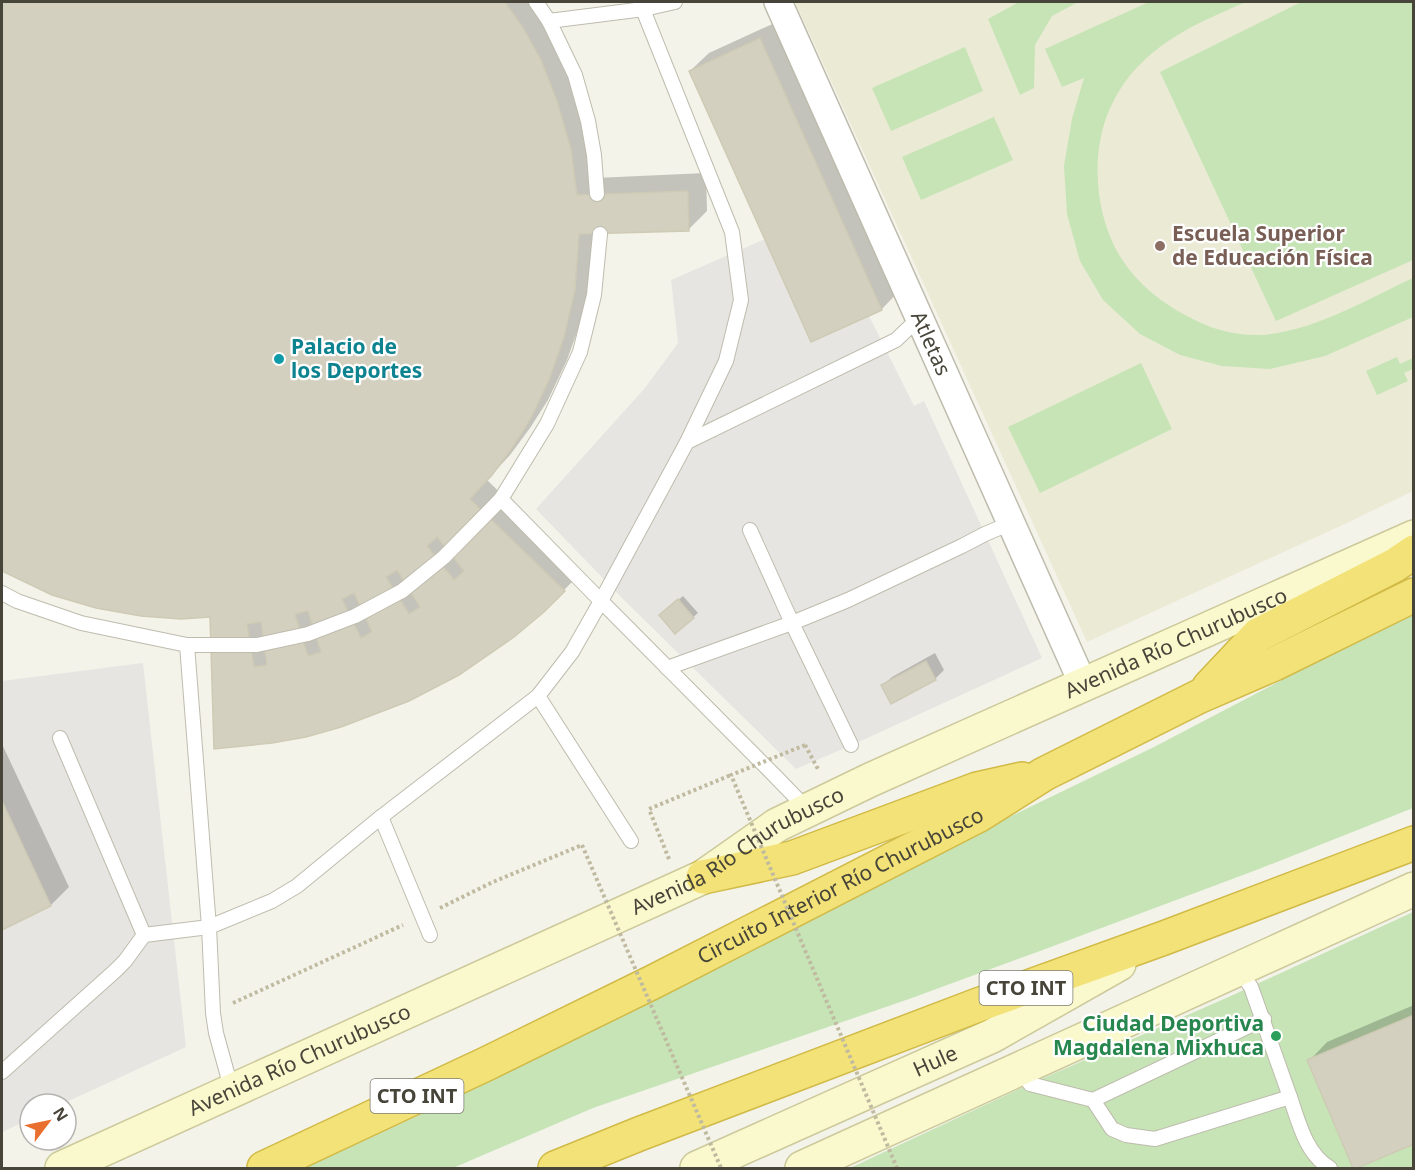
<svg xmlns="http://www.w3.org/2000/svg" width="1415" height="1170" font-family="'Noto Sans',sans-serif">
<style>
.education{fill:#ebead5}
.green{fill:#c6e4b6}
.parking{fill:#e6e5e1}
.shadow{fill:#0003}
.building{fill:#d4d0c0;stroke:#cecab4;stroke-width:1.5;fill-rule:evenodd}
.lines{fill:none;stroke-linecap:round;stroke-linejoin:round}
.lane-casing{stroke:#bebcad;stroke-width:16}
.street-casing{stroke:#bebcad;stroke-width:30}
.secondary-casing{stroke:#ccc99b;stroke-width:36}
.highway-casing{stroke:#d1ba47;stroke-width:36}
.path{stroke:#bfbaa0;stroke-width:4;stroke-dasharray:3 3;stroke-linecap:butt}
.lane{stroke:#fff;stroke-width:14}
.street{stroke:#fff;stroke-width:27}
.secondary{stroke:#faf8cd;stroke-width:33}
.highway{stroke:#f2e277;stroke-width:33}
.path-bridge{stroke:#bfbaa0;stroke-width:4;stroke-dasharray:3 3;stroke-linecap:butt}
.education-dot{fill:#8d6e63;stroke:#fff;stroke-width:2}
.culture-dot{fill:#0f9aa8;stroke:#fff;stroke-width:2}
.leisure-dot{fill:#2e9e5b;stroke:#fff;stroke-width:2}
.labels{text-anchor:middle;stroke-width:4.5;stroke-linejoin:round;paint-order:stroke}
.shield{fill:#fff;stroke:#7e7c74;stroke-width:1.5}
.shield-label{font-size:20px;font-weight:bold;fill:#474439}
.education-label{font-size:21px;font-weight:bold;fill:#785e54;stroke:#fff;text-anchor:start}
.street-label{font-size:21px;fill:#474439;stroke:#fff}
.culture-label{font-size:21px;font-weight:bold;fill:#0d838f;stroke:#fff;text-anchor:start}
.leisure-label{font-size:21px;font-weight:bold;fill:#27864d;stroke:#fff;text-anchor:end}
</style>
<rect width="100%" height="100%" fill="#f4f3ea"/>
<polygon class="education" points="795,2 1413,2 1413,491 1347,523 1087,642"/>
<g class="green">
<polygon points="1019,2 1078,2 1052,16 1035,45 1034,88 1020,95 988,19"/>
<path d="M1149,2H1246C1192,25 1139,48 1112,104C1089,150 1094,218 1123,261C1139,285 1162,303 1187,316C1210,329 1235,336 1261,335C1312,332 1368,299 1413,278V317L1325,356L1270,369L1222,366L1180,355L1140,334L1103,300L1080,261L1067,214L1064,166L1072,119L1084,78L1062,87L1045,49Z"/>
<polygon points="1301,2 1413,2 1413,260 1276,321 1160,72"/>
<polygon points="965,47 983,91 891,131 872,88"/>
<polygon points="994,117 1013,160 921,200 902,157"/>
<polygon points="1397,357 1400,364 1413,358 1413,369 1404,373 1408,381 1377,395 1366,371"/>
<polygon points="1141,363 1172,429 1040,493 1008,427"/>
<polygon points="1413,613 1413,808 1259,869 1040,951 909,999 593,1108 453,1168 305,1168 422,1114 574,1040 939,851 1154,747 1301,670"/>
<polygon points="1413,912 1413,1168 850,1168 1030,1084 1233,995"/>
</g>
<g class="parking">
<polygon points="765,239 811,342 869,316 914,406 924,401 1042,658 852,745 796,769 623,599 536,509 645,388 678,343 671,280"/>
<polygon points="143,663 186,1047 62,1104 30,1104 30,1119 2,1132 2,930 51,906 2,801 2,681"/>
</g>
<g class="shadow">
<polygon points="2,2 536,2 575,82 595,178 706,173 707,211 689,229 595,232 592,270 582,318 567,360 548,400 530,428 510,455 487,480 582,572 543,611 306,735 212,615 7,573 2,570"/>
<polygon points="779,21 900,290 882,309 812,340 690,71 709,53"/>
<polygon points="683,596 698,613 676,632 665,611"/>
<polygon points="935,653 944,670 935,679 882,686 892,677"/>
<polygon points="2,744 69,887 51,905 2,928"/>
<polygon points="1414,1005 1414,1143 1309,1061 1327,1042"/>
</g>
<g class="building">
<path d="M2,2H505L522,26L541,60L557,101L571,149L577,195L688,191L689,231L579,234L575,290L564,337L549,380L530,420L512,448L492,475L470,499L565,591L544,612L514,637L459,675L409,701L341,727L306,737L272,743L214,749L210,617L181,619L141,616L96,608L52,595L2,571ZM437,537L464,571L454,580L427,546ZM397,570L420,607L409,614L386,577ZM354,593L372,632L361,638L342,599ZM308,611L321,652L308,656L295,614ZM261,622L267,665L254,667L247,624Z"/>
<polygon points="760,38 882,310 811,342 689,71"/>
<polygon points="678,599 694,618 675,634 659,615"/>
<polygon points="926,661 936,680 891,704 881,685"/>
<polygon points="2,801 51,906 2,930"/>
<polygon points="1414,1015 1414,1144 1357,1168 1353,1168 1307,1060"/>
</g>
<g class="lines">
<defs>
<g id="lane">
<polyline points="536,2 549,21 575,75 588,121 594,155 597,194"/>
<polyline points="549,21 644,9 675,2"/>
<polyline points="600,234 594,295 580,352 547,424 501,499 601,601 687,442 726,361 741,300 732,232 640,2"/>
<polyline points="687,442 896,340 919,318"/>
<polyline points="750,530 792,623 851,745"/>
<polyline points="2,593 17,601 81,623 187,645 209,927 213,1013 216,1033 232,1091"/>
<polyline points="187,645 257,645 308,634 355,616 402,591 444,557 501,499"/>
<polyline points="667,668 792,623 848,600 962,546 985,534 1011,523"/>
<polyline points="538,696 631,841"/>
<polyline points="60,738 144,935"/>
<polyline points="381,817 430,935"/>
<polyline points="1238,969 1251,987 1290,1097"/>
<path d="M1021,1068L1030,1084L1093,1100L1112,1129L1126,1135L1155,1139L1290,1097C1299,1123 1306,1154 1330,1168"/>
<polyline points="2,1072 115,971 125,961 144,935 209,927 272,901 297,886 381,817 538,696 572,652 601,601 776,777 807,809"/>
<polyline points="1093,1100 1264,1019"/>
</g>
<g id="street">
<path id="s1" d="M778,2L1083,684"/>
</g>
<g id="secondary">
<path id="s2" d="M62,1168L703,877L777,825L870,780L1414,537"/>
<path id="s3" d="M697,1168L992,1036L1119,964"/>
<polyline points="802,1168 1414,889"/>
</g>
<g id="highway">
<polyline points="1209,687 1258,635 1395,565 1414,552"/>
<polyline points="703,877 792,858 977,789 1022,779"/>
<path id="s4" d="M264,1168L486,1064L653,982L979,815L1044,774L1200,696L1274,664L1414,595"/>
<polyline points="555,1168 639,1134 978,1005 1164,938 1414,843"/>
</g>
</defs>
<use href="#lane" class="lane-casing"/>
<use href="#street" class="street-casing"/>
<use href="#secondary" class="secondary-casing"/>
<use href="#highway" class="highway-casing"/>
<g class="path">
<polyline points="805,745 819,771"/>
<polyline points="669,859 649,809 731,775"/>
<polyline points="440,908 493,882 582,845"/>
<polyline points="233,1003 403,925"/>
</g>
<use href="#lane" class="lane"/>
<use href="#street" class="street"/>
<use href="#secondary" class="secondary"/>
<use href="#highway" class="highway"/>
<g class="path-bridge">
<polyline points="805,745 731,775 897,1168"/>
<polyline points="582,845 721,1168"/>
</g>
</g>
<circle class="education-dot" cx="1160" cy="246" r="6"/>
<circle class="culture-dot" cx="279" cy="359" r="6"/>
<circle class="leisure-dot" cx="1276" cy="1036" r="6"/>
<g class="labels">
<g class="shield">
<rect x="979.5" y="971" width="93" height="34" rx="4.5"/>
<rect x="370.5" y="1079" width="93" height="34" rx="4.5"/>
</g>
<g class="shield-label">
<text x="1026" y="995">CTO INT</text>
<text x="417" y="1103">CTO INT</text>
</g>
<g class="education-label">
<text x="1172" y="241">Escuela Superior<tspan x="1172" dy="24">de Educación Física</tspan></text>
</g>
<g class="street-label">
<text dy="7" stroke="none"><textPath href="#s1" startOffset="374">Atletas</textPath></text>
<text dy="7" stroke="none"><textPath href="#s2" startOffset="1233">Avenida Río Churubusco</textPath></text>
<text dy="7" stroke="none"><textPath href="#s2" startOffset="747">Avenida Río Churubusco</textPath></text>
<text dy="7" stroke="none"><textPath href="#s4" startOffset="642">Circuito Interior Río Churubusco</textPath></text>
<text dy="7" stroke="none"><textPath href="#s2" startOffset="261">Avenida Río Churubusco</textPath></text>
<text dy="7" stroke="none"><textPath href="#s3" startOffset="261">Hule</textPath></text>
</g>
<g class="culture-label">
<text x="291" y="354">Palacio de<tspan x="291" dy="24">los Deportes</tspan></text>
</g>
<g class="leisure-label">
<text x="1264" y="1031">Ciudad Deportiva<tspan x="1264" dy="24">Magdalena Mixhuca</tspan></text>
</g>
</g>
<rect width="1415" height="1170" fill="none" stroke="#474439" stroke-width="6"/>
<g transform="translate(48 1122) rotate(58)"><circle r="28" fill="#ffffff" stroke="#b5b4b0" stroke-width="1.5"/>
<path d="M0-4.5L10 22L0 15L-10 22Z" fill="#e86f2d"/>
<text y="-9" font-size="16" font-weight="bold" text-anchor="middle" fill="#474439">N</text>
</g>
</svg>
